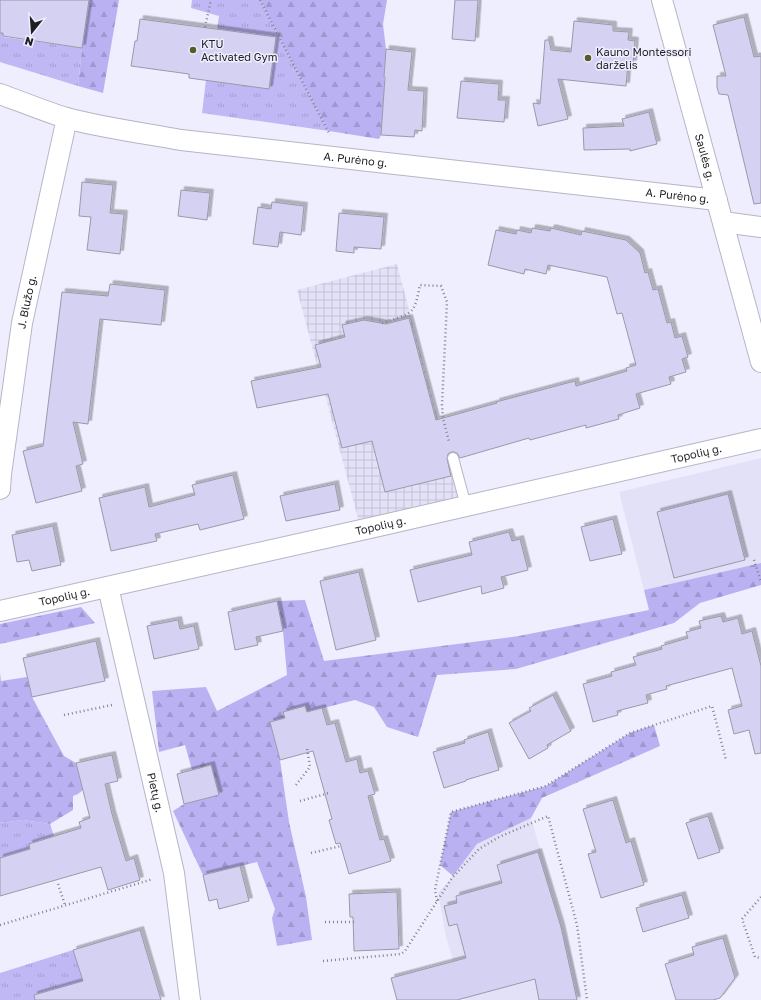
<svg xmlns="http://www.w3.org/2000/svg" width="761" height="1000" font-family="'Golos Text',sans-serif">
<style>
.built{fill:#e3e1f8}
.industrial{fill:url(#industrial-grid)}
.grass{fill:url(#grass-tufts)}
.forest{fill:url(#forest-firs)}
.building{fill:#d5d1f3;stroke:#9a99a8;filter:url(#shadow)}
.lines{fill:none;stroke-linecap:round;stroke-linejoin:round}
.service-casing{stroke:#b7b5c4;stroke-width:12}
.minor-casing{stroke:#b7b5c4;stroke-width:22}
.path{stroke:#83828d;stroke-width:2.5;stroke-dasharray:1 3;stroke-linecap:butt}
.service{stroke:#fff;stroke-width:10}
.minor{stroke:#fff;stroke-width:20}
.poi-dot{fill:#585a27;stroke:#efeefe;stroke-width:1.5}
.labels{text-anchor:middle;stroke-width:3;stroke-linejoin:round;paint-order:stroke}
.poi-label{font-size:11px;fill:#1f1e24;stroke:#efeefe;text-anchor:start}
.street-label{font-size:11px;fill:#1f1e24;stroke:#efeefe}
</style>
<defs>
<pattern id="industrial-grid" width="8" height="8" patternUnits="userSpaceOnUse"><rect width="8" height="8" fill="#e3e1f8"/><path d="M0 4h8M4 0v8" fill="none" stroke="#c2c1d4"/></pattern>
<pattern id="grass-tufts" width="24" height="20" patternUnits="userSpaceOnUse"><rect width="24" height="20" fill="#c0b7f5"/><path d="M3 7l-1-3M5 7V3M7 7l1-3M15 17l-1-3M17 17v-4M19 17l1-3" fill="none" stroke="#a59dd2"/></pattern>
<pattern id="forest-firs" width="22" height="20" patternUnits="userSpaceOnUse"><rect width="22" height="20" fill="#bab1f3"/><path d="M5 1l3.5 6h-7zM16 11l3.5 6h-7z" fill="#9f98d0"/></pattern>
<filter id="shadow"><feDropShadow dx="3.5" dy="-3.5" stdDeviation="0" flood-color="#0004"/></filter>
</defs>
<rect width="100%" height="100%" fill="#efeefe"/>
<g class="built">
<polygon points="761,458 761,563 644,590 619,492"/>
<polygon points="531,818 568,944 581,1000 465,1000 446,937 438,893 453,876 477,844"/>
</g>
<polygon class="industrial" points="397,264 459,499 359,522 297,290"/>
<g class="grass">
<polygon points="192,0 260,0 329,131 202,113 206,80 269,88 276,37 217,29 219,16 191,8"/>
<polygon points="0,33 3,33 3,37 82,48 78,86 0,62"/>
<polygon points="23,820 50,824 54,836 29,844 30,849 0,858 0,823"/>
<polygon points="73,950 84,985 54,989 34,995 35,1000 0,1000 0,973"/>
</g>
<g class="forest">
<polygon points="89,0 119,0 103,93 78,86 82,48"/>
<polygon points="260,0 387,0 383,24 386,49 384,77 385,88 381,135 379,139 329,131"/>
<polygon points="761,563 761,585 700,603 674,623 516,669 437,675 418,737 387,727 374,707 355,700 307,712 305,706 283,712 285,718 270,722 280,760 289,822 306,897 312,940 277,946 272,918 275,909 257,862 203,875 173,811 184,804 219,795 211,765 192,770 185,745 159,752 152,691 206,687 217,711 287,675 283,631 277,601 305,600 324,661 519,636 649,610 644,590"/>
<polygon points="81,607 95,623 0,644 0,624"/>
<polygon points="0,673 1,681 27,677 32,697 64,756 76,763 83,790 78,794 73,796 73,810 50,824 23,820 0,823"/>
<polygon points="654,725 660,746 542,798 531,818 477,844 453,876 440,865 451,812 546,786 630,733"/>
</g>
<g class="building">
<polygon points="0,0 89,0 82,48 3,36 3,33 0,33"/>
<polygon points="455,0 478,0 475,41 452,39"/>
<polygon points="744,17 754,57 761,56 761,203 754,204 728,95 719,94 717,87 717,76 726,76 713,25"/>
<polygon points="140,19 276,37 269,89 189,78 189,74 131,66 135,41 137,41"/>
<polygon points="574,21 613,25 613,31 629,32 628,40 635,41 633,64 628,63 626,86 558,79 568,119 538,126 533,103 540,104 545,40 549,40 551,50 571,52"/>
<polygon points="386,49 412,52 408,90 424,91 422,131 415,130 414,137 381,135 385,77 384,77"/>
<polygon points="461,81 499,84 498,100 506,100 504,122 457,118"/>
<polygon points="649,112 657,144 630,151 630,149 584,150 583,128 624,126 622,119"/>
<polygon points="82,182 113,185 110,213 124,214 120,254 87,250 91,217 79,216"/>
<polygon points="181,190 210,193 207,220 178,216"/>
<polygon points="272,202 304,206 301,235 280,232 278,247 253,244 258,207 271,209"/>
<polygon points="339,213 384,217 381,249 354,247 354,253 336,251"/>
<polygon points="532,228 550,231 551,228 581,235 582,231 626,240 640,253 645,273 648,272 653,290 658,289 667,323 671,322 675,338 682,336 688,357 682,359 686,372 669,377 671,384 636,394 640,408 618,415 619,419 586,428 586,425 530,440 529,438 460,458 457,453 454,452 451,452 448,454 447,459 451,476 385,492 372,441 342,448 328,394 257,408 251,381 321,367 315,345 345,337 342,325 364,320 386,324 409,318 436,420 497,403 496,402 575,381 576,386 627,371 626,368 636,365 622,313 617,314 607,277 548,265 546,274 525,269 524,274 488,265 496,230 516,234 517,230 531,233"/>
<polygon points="110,284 165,290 161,325 100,319 88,424 73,422 83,464 76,466 82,491 36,503 23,451 43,446 62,292 108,296"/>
<polygon points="233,475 244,519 200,530 198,524 155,534 157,541 111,551 99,498 145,487 149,507 195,495 192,485"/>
<polygon points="335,484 340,510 286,521 280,496"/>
<polygon points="728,494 745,560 674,578 657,512"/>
<polygon points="613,519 622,554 590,561 581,527"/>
<polygon points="53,526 61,565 32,571 29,560 17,562 12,535"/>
<polygon points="509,532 512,541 520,539 528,570 501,577 504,588 482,594 481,586 418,602 410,570 472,555 469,542"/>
<polygon points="359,572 376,640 336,650 320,581"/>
<polygon points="277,601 283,631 256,637 258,645 235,650 228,612"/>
<polygon points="721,616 723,622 738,618 742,634 752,631 761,666 761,753 755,754 749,730 734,734 728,710 742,706 732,668 666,686 667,689 646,695 648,703 617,711 618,715 593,722 583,684 612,676 611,672 636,665 633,657 662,649 661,646 688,638 686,632 701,628 699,621"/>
<polygon points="178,620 180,629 194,626 199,649 154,659 147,626"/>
<polygon points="96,641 105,681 32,697 23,658"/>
<polygon points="553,695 571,731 547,745 548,748 529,759 509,723 531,711 529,708"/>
<polygon points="305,706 307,712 322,708 327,725 335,723 346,762 357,759 360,773 368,771 375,794 368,796 380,840 384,839 391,861 349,874 340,843 336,844 329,820 332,819 313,751 280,760 270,722 285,718 283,712"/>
<polygon points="488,732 499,770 466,780 466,781 444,788 433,752 465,743 464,740"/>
<polygon points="112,755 118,781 105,784 112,814 126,861 134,858 140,880 108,890 101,867 0,896 0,858 30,849 29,844 81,828 79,822 90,818 76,763"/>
<polygon points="211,765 219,795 184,804 177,774"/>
<polygon points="613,800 626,843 631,841 644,885 601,898 588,854 596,852 583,809"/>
<polygon points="708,816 720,852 698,859 686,823"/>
<polygon points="538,852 561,927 577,1000 539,1000 535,979 457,1000 397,1000 391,978 466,958 457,924 449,926 444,906 457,903 456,896 502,883 497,865"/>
<polygon points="240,866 249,901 219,909 217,899 209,901 203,875"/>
<polygon points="397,892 399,949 354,951 353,917 350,917 349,894"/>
<polygon points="682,895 689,918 643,932 636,908"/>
<polygon points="140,930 161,1000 35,1000 34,995 83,981 73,950"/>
<polygon points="723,938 735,978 720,998 713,1000 676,1000 665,964 694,955 692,947"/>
</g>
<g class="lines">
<defs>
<polyline id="service" points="453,458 466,506"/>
<g id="minor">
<path id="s1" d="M662,0L761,362"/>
<path id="s2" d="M0,94C22,102 44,111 66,118C104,128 143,133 181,140L717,200"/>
<polyline points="723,222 761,227"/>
<path id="s3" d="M0,489L1,474L22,323L67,118"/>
<path id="s4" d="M108,587L174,873L190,1000"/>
<path id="s5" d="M0,611L379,526L466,506L761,439"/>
</g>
</defs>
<use href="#service" class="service-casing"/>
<use href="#minor" class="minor-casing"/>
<g class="path">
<polyline points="260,0 330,135"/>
<polyline points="205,27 211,0"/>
<path d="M382,323C390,320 406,317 412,310C417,304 418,293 420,285L441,286L447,302L442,405L443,418L449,442"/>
<polyline points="754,560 761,582"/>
<polyline points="64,715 112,705"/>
<polyline points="296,785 310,767 307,748"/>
<polyline points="300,801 329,793"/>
<polyline points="311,853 341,846"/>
<polyline points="58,884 65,905"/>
<polyline points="761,897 742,919 755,957 761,958"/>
<polyline points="437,901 435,890 451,812 546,786 630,733 712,706 726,760"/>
<polyline points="325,922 356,922"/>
<polyline points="0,925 153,879"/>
<polyline points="323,961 401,954 405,951 452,878 479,849 499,837 548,816 577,925 587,1000"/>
</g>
<use href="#service" class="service"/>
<use href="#minor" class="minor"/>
</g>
<g class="poi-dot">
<circle cx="193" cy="50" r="4"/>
<circle cx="588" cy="58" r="4"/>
</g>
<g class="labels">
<g class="poi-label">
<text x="201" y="48">KTU<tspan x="201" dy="13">Activated Gym</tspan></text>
<text x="596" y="56">Kauno Montessori<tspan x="596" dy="13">darželis</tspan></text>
</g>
<g class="street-label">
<text dy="4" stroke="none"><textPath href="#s1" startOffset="163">Saulės g.</textPath></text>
<text dy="4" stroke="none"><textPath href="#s2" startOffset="363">A. Purėno g.</textPath></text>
<text dy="4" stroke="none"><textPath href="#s2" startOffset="687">A. Purėno g.</textPath></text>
<text dy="4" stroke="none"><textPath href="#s3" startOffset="189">J. Blužo g.</textPath></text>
<text dy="4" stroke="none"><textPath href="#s5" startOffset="714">Topolių g.</textPath></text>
<text dy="4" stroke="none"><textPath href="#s5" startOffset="390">Topolių g.</textPath></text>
<text dy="4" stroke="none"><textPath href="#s5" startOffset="66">Topolių g.</textPath></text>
<text dy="4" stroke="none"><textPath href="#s4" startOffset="211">Pietų g.</textPath></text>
</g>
</g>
<g transform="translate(32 32) rotate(197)" stroke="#efeefe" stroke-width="3" paint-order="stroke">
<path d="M0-3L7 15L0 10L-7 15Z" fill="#1f1e24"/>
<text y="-6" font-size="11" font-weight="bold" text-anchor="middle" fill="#1f1e24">N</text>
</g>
</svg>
